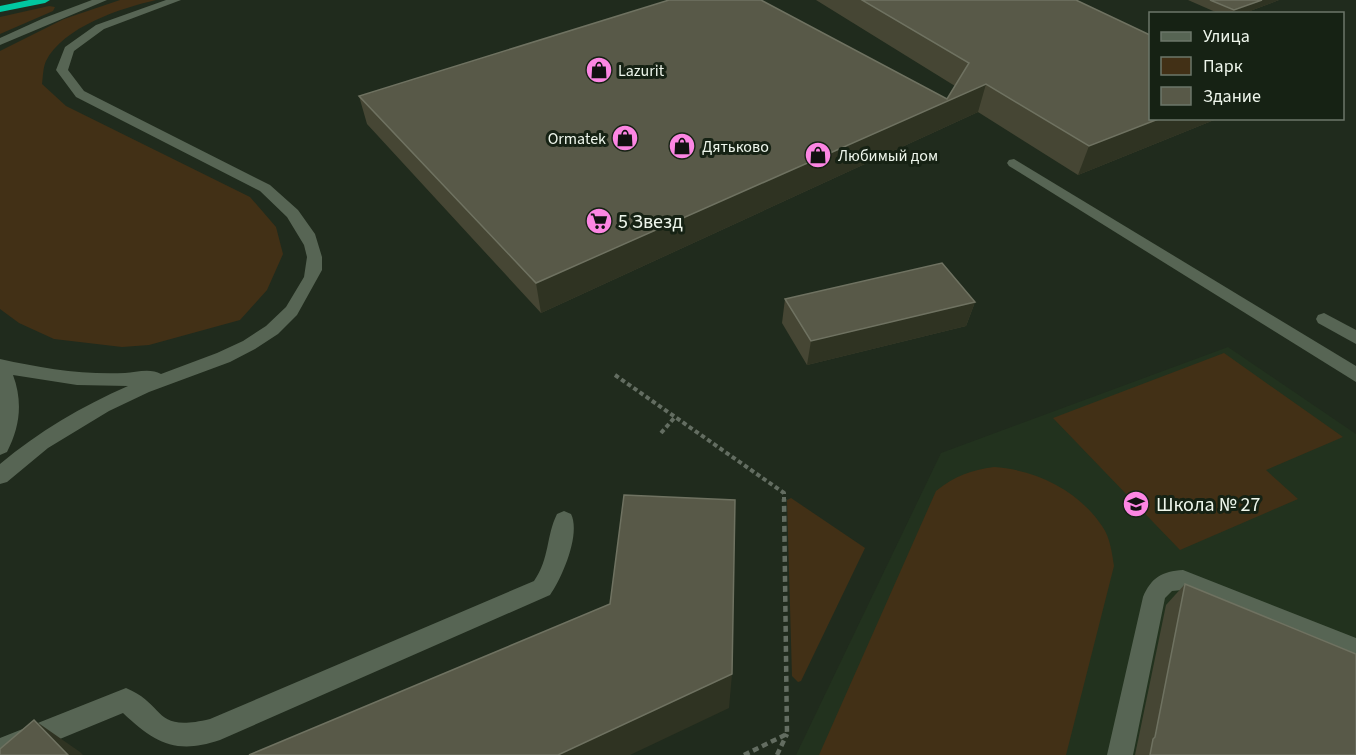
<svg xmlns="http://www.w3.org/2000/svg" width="1356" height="755" font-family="'Source Sans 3',sans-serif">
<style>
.built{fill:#22321e}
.green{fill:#423016}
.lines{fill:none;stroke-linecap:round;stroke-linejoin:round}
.path-far1{stroke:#636d61;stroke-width:4;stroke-dasharray:4.5 3;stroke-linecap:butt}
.path{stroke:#636d61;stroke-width:4.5;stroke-dasharray:6 4;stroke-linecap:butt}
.minor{fill:#576554;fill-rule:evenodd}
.highway{fill:#01c7a1;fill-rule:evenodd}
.wall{fill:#464634}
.shaded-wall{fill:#2f3322}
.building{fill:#585948;stroke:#6f7261;stroke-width:1.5}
.labels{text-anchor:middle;stroke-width:6;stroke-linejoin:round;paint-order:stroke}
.far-poi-label{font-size:16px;fill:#eef6ec;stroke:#162214;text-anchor:start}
.poi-label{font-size:20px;fill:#eef6ec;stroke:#162214;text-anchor:start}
</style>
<rect width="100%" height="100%" fill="#202b1d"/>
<polygon class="built" points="1228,347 1356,434 1356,755 796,755 941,453"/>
<g class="green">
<path d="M120,0H156C121,8 63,27 46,61C43,67 43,77 42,84L66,106L250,197L276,227L283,254L267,290L240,320L149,345L122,347L54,339L19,323L0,309V51L64,19Z"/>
<polygon points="49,6 55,7 53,11 0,34 0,17"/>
<polygon points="1224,353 1343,437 1266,470 1298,499 1180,550 1053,418"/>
<path d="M994,467C1036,470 1078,490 1102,526C1110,537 1112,553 1114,566L1066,755H819L936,491C955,476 971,470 994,467Z"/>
<polygon points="791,498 865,548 801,681 798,682 792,676 787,500"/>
</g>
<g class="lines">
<g class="path-far1">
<polyline points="615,375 784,493 784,501"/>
<polyline points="661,433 675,417"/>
</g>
<g class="path">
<polyline points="744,755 787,734 784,499"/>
<polyline points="777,755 787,734"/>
</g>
<g class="minor">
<polygon points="92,0 107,0 0,45 0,38 44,18"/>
<path d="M166,0H181L104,29L74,51L68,70L84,91L270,185L298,210L315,234L322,257V270L297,315L278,334L255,349L230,362L149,392L109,411L48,448L7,482L0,484V464C38,432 82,406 128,386L77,385L13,375C23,402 20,427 7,452L0,455V359C41,368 82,375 125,373C136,372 151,368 161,374L217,353L243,341L266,326L286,307L304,277L307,257L304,245L287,217L260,191L76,97L56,70L65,47L96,25Z"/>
<polygon points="1014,159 1356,366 1356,382 1009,166 1007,163 1009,160"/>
<polygon points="1324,313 1356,330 1356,344 1318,323 1316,319 1318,315"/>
<path d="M564,511L571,514C581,534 562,578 550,595L220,740C176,755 155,743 123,713L21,755H0V738L126,688C167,705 152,733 210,719L534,581C550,558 546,536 557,514Z"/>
<path d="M1183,570L1356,638V660L1182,590L1172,591L1165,598L1133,755H1107L1143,597C1151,578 1162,571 1183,570Z"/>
</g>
<polygon class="highway" points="29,0 50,0 45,3 0,12 0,6"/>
</g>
<g class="wall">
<polygon points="816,0 1076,0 1150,118 1219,118 1078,175 978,112 541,313 367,124 359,96 947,99 955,86"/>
<polygon points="1188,0 1279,0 1242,14 1220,14"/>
<polygon points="785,299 975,302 966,326 807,365 782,323"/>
<polygon points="1185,584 1356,755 1135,755 1166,605"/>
</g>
<g class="shaded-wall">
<polygon points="1262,0 1279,0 1242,14 1232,14 1234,10"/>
<polygon points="986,84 978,112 541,313 536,283"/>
<polygon points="1161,118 1219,118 1078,175 1089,146"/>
<polygon points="975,302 966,326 807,365 811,341"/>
<polygon points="732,674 729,708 630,755 558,755"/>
<polygon points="34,720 80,752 83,755 68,755"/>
</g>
<g class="building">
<polygon points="669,0 761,0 947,99 969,63 862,0 1076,0 1150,35 1150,118 1161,118 1089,146 986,84 536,283 359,96"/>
<polygon points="1210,0 1262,0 1234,10"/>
<polygon points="942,263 975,302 811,341 785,299"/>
<polygon points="624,495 735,500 732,674 558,755 249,755 610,604"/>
<polygon points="1185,584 1356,654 1356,755 1150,755 1153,739 1155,737"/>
<polygon points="34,720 68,755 0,755 0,749"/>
</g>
<defs>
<symbol id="shop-disc" viewBox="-11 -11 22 22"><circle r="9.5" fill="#fc86e3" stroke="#162214"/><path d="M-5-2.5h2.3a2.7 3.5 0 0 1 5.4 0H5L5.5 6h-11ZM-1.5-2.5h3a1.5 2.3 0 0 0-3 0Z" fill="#111"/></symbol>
<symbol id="supermarket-disc" viewBox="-11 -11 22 22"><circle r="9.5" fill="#fc86e3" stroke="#162214"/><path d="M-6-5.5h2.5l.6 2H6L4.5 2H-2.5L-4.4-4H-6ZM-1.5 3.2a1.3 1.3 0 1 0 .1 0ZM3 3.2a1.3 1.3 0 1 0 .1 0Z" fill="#111"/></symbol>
<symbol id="school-disc" viewBox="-11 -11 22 22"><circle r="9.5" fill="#fc86e3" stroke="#162214"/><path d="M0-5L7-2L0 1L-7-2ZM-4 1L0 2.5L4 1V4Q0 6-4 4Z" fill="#111"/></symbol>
</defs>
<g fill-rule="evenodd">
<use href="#shop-disc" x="584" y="55" width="30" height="30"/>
<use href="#shop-disc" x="610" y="123" width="30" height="30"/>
<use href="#shop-disc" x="667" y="131" width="30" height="30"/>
<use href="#shop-disc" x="803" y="140" width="30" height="30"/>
<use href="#supermarket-disc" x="584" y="206" width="30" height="30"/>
<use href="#school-disc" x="1121" y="489" width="30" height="30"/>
</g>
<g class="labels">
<g class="far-poi-label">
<text x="618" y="76">Lazurit</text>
<text x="606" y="144" text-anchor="end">Ormatek</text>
<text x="702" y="152">Дятьково</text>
<text x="838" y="161">Любимый дом</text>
</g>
<g class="poi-label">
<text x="618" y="228">5 Звезд</text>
<text x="1156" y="511">Школа № 27</text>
</g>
</g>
<rect x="1149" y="12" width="195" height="108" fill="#162214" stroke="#6c776a" stroke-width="1.5"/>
<rect x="1161" y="32" width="30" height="9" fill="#576554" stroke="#6c776a" stroke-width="1.5"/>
<text x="1203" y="42" font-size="18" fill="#eef6ec">Улица</text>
<rect x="1161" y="57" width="30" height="18" fill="#423016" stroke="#6c776a" stroke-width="1.5"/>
<text x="1203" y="72" font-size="18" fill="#eef6ec">Парк</text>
<rect x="1161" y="87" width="30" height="18" fill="#585948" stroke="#6c776a" stroke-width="1.5"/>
<text x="1203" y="102" font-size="18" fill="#eef6ec">Здание</text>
</svg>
